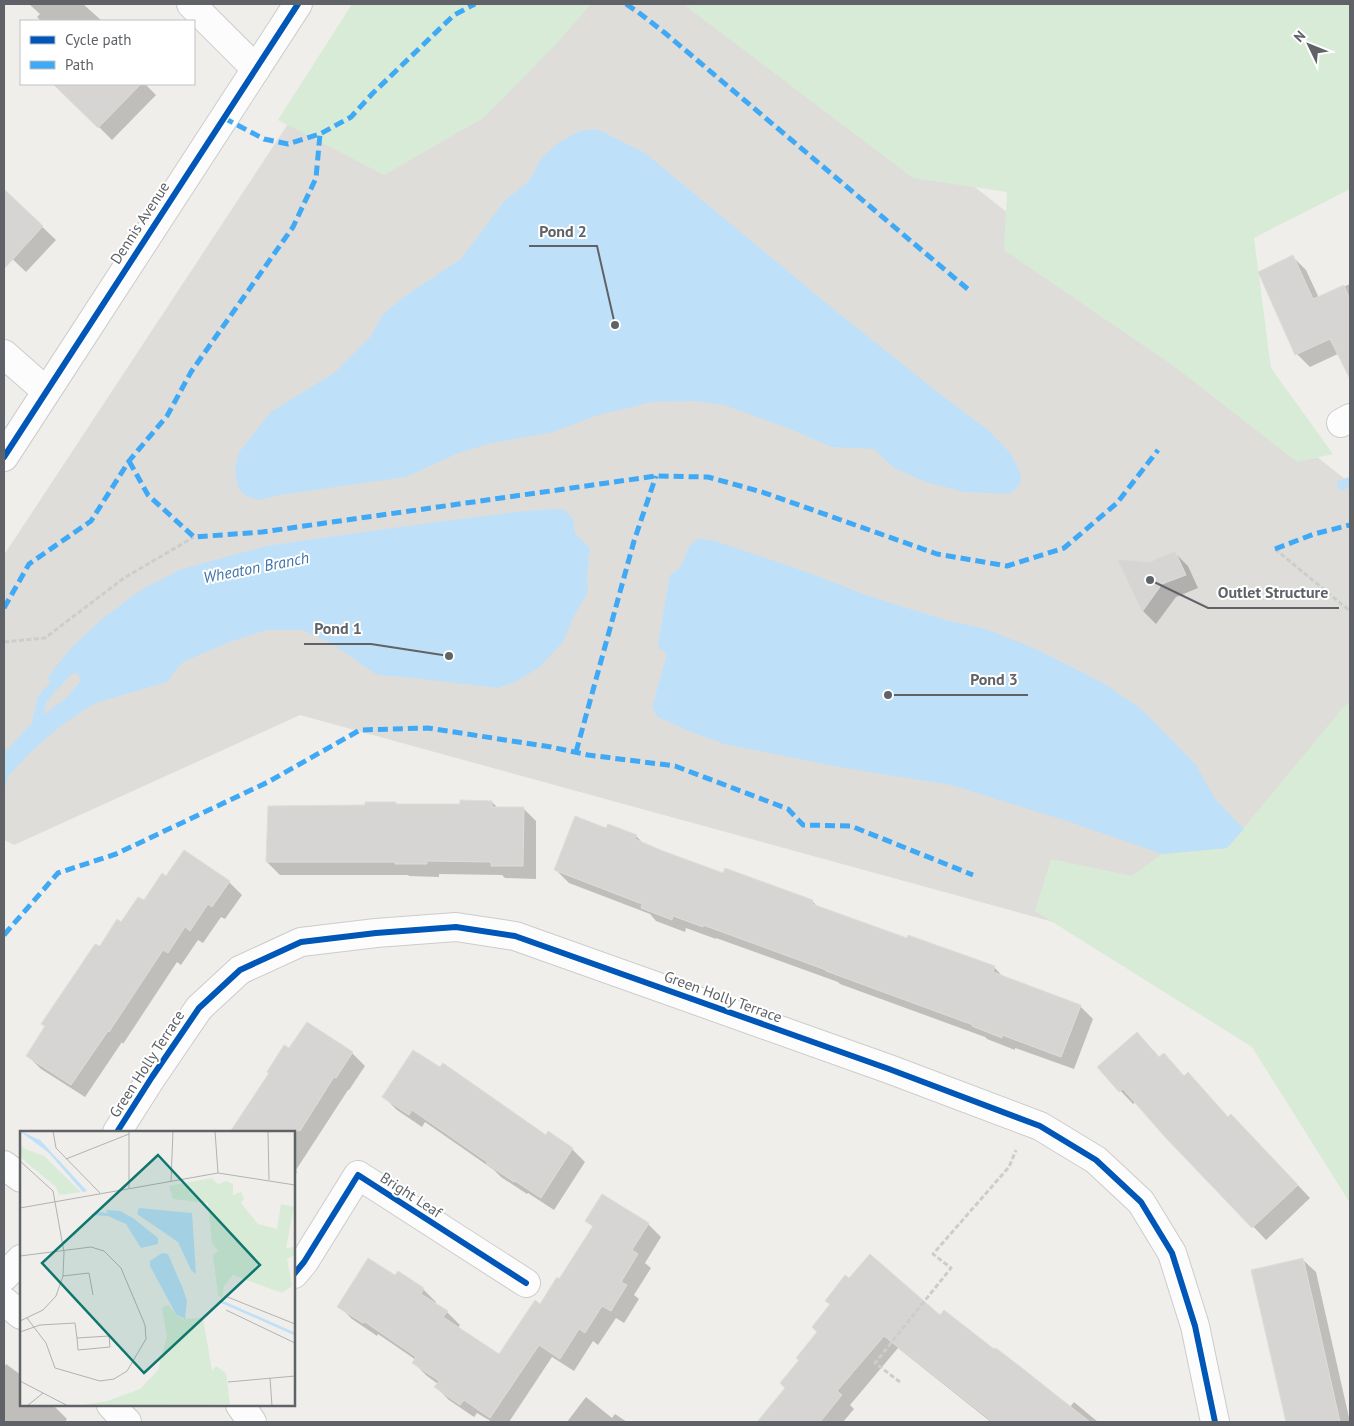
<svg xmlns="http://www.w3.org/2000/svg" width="1354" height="1426" font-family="'PT Sans',sans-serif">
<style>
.industrial{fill:#dfddda}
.green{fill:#d8ebd6}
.water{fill:#bfe0f9}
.shadow{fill:#0003}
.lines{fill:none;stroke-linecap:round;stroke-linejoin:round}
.stream{stroke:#bfe0f9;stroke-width:10}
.building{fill:#d6d5d3;stroke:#deddd9}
.minor-casing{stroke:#cbcccc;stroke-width:30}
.path{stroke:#cacfcc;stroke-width:3;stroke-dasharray:5 2.5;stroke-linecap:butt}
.minor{stroke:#fdfcfc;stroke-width:28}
.quiet{stroke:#3fa9f5;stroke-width:5;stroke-dasharray:10 5;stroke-linecap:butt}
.cycleway-casing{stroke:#fff;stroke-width:9}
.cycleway{stroke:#0057b8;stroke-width:6}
.labels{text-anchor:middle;stroke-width:4;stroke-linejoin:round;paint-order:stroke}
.street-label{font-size:15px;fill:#5f6368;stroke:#fff}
.water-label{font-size:16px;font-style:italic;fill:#4174aa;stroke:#fff}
.inset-river{fill:none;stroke:#bfe0f9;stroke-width:2.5}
.inset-road{fill:none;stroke:#b1b2b2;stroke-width:1}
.view{fill:#0f766e;fill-opacity:0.15;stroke:#0f766e;stroke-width:2.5}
.inset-edge{fill:none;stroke:#5f6368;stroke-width:2.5}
.leader{fill:none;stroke:#5f6368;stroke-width:2}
.callout-dot{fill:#5f6368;stroke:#fff;stroke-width:2}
.callout-label{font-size:16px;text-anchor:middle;font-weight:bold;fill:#5f6368;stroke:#fff;stroke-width:4;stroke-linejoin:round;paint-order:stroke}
</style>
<rect width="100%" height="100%" fill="#efeeea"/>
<polygon class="industrial" points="367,4 743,4 1350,483 1350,707 1144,947 300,715 14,845 4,840 4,555"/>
<g class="green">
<polygon points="352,4 591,4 559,41 483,118 384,175 278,120"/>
<polygon points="683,4 1350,4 1350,189 1254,238 1271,368 1333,454 1297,462 1175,367 1004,250 1007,192 913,178"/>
<polygon points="1347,703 1350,705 1350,1203 1252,1047 1035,911 1051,859 1132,876 1162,854 1227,848"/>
</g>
<g class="water">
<polygon points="597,129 645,153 837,312 949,401 989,431 1011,454 1021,475 1020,484 1010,494 964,492 926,482 894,468 874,449 832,447 790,429 724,405 695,401 651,402 624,409 598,415 553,432 488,444 456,454 406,477 279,495 259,500 246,496 238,487 235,469 239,452 271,412 334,373 371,336 383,314 408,294 462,258 505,200 527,183 534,173 541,159 558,143 580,131"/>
<polygon points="554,509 565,510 573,519 575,533 590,548 587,577 588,592 574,616 563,642 540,667 515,682 498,688 414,678 377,675 333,644 303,630 266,630 229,642 183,662 167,682 95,703 62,725 34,749 9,775 4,791 4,753 28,727 66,698 81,681 77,673 68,674 50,682 48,677 69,650 102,619 141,590 182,569 266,546 399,527 515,512"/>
<polygon points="698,539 712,540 801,570 866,595 945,620 986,629 1038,650 1103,683 1141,709 1163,731 1196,765 1215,799 1244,829 1227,848 1162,854 1064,820 951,785 839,767 724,744 689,731 658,717 652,707 667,654 659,648 658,643 670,575 680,568 690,545"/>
</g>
<g class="shadow">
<polygon points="29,4 83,4 102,21 41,21 37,17 40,14"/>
<polygon points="76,84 145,84 156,95 112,140 66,94"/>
<polygon points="4,194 11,201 13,199 56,240 26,272 4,251"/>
<polygon points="1293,257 1306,270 1319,298 1350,284 1350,355 1347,357 1342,352 1310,367 1297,354"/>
<polygon points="1175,553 1188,566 1198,588 1176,597 1156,624 1143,611 1119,560 1149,564"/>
<polygon points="492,802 498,808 523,808 536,821 536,879 505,878 502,875 439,874 439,877 409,876 408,875 280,875 267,862 397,805 461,806"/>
<polygon points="609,825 636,836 645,845 723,875 812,901 819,908 908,940 994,967 1004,978 1080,1006 1093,1019 1074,1069 1015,1048 1015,1050 987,1039 985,1037 840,984 838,982 716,938 716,939 686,928 685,932 656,921 650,914 569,883 556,870 607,830"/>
<polygon points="167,878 229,882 242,895 225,919 221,917 203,943 198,940 181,965 177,962 123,1044 122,1042 85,1097 41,1069 28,1056 100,947 121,924"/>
<polygon points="1137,1033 1160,1058 1184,1077 1228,1118 1244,1128 1310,1198 1266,1240 1136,1102 1133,1104 1098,1067"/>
<polygon points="290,1050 352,1053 365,1066 349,1090 348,1090 296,1170 297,1172 294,1176 294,1132 232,1132 270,1074"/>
<polygon points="384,1097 547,1136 572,1149 585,1162 554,1210 528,1193 527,1194 501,1177 494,1170 425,1122 422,1127 397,1110"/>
<polygon points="587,1221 648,1224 661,1237 645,1263 651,1268 634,1295 639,1299 624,1323 616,1318 598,1345 593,1341 574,1371 552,1357 509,1422 492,1422 477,1413 474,1417 449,1400 436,1387 438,1384 427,1376 414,1363 416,1360 378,1334 377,1336 352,1319 339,1306 395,1277 423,1289 436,1302 435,1304 447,1312 460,1325 458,1328 499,1356 560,1280 593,1227"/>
<polygon points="1302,1259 1316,1272 1350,1422 1287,1422 1252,1271"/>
<polygon points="827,1301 940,1317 1070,1407 1074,1402 1098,1422 991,1422 898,1348 850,1405 854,1409 843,1422 767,1422 772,1416 801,1360 819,1332 831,1305"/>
<polygon points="6,1364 21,1375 21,1405 53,1405 67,1419 65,1422 4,1422 4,1368"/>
<polygon points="586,1397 612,1418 615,1414 627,1422 567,1422"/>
</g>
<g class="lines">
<g class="stream">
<polyline points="1342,485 1350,482"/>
<polyline points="35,732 42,699 72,666"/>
</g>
</g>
<g class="building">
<polygon points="53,84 141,84 98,128"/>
<polygon points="4,189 43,226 4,269"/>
<polygon points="1293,255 1313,299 1344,285 1350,300 1350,379 1330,339 1295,355 1258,272"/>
<polygon points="1175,551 1186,575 1162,584 1142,612 1117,559 1149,562"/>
<polygon points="460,800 492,801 492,807 524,807 523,866 491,866 491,862 427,861 427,864 395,864 395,862 266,862 268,806 365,805 365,802 396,802 396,804 460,804"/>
<polygon points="575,816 606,828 608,824 637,835 635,839 663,851 723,873 725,868 813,900 812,904 907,938 908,935 995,966 993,972 1081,1005 1061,1057 1002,1035 1002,1038 972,1026 973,1025 826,971 826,970 703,925 703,927 673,916 672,920 641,908 642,904 554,870"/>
<polygon points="184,850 230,881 212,907 208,904 190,931 185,927 168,953 163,950 109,1032 108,1031 71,1085 26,1056 45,1026 41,1024 95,944 100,946 117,919 121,922 138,897 144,900 162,873 166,876"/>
<polygon points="307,1022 353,1052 336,1078 334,1077 300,1131 298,1130 296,1132 230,1132 269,1073 267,1072 284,1045 289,1048"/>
<polygon points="1137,1032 1159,1057 1164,1053 1184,1076 1188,1072 1228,1117 1231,1114 1298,1185 1252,1228 1164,1136 1123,1089 1119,1092 1097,1067"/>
<polygon points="413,1050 440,1067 443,1063 546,1135 548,1131 573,1148 541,1198 515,1181 514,1182 487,1164 487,1162 412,1110 409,1115 382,1097"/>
<polygon points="602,1194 649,1223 632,1250 638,1254 621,1282 627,1285 611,1311 602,1306 585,1333 579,1329 560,1359 539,1345 490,1418 464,1400 460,1405 434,1387 439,1381 412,1363 416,1357 365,1322 363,1323 337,1307 368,1258 395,1275 398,1271 424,1288 421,1294 448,1311 443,1317 499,1354 535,1300 540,1304 557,1277 559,1279 593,1226 585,1221"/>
<polygon points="870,1254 940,1315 944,1310 994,1349 996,1348 1022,1368 1090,1422 993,1422 884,1336 837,1391 842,1395 820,1422 757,1422 785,1388 780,1383 799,1360 796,1358 817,1332 812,1327 830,1304 825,1301 845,1275 849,1278"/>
<polygon points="1303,1258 1313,1301 1340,1422 1286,1422 1251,1270"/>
</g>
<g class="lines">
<defs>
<g id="minor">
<polyline points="191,4 256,69"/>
<polyline points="4,354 46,391"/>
<polyline points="1341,423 1350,418"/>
<polyline points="4,457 298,4"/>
<polyline points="117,1132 152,1077 199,1008 240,970 301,942 376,933 456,927 515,936 889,1069 1040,1126 1096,1160 1141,1202 1172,1253 1195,1326 1215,1422"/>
<polyline points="4,1165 21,1178"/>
<polyline points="294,1274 304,1262 358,1175 526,1283"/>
<polyline points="4,1277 21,1259"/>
<polyline points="4,1301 21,1315"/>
<polyline points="111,1405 127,1422"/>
<polyline points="240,1405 252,1422"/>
</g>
</defs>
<use href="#minor" class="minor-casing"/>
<g class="path">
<polyline points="1275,549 1350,611"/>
<polyline points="4,642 45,638 124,578 194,537"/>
<polyline points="900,1382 875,1363 951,1268 933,1254 1009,1167 1016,1150"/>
</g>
<use href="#minor" class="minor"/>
<g class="quiet">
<polyline points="626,4 638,12 665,33 970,291"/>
<polyline points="224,118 264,139 288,144 320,134 351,117 373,93 454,15 475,4"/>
<polyline points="129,461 148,495 194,537 262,532 656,476 708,477 762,492 937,554 1007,566 1064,548 1117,503 1158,450"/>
<polyline points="1275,549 1314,534 1350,525"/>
<polyline points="4,608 29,564 91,521 129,461 167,416 191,372 293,227 316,178 320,134"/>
<polyline points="576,752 634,541 656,476"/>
<polyline points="4,935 58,873 116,854 268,782 360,730 428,728 551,747 588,755 675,766 788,809 803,825 851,826 973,875"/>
</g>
<defs>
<g id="cycleway">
<polyline points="4,457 298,4"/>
<polyline points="117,1132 152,1077 199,1008 240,970 301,942 376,933 456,927 515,936 889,1069 1040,1126 1096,1160 1141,1202 1172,1253 1195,1326 1215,1422"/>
<polyline points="294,1274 304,1262 358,1175 526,1283"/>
</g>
</defs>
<use href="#cycleway" class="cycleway-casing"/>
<use href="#cycleway" class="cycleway"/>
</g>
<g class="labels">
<g class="street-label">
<text transform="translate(140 223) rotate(-57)" y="5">Dennis Avenue</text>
<text transform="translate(723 997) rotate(20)" y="5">Green Holly Terrace</text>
<text transform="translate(147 1064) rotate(-57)" y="5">Green Holly Terrace</text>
<text transform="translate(411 1195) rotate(33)" y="5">Bright Leaf</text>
</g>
<g class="water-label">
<text transform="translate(256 567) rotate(-11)" y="6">Wheaton Branch</text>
</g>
</g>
<g transform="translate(20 1131)">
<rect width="275" height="275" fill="#efeeea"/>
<path d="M0,12L3,17L24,25L61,61L39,64L36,56L0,26ZM192,47L198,53L206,50L213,53V64L221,61L224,68L221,72L238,93L257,98L261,73L274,76L266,117L275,116V124L267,128L272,155L262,162L213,144L204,155L202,167L198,164L193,124L198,120L192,112L188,72L153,68L149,55ZM148,174L162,188L183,187L192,240L196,235L206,242L210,273L58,275L87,270L120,258L138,239L147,205L142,177Z" fill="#d8ebd6"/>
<path d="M0,0L20,9L67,60L63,61L29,22ZM119,77L172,82L176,143L171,139L158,111L117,83ZM86,79L100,80L113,87L138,107V113L121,117L106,93L88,85L71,84L76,81L88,82ZM142,122L148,123L163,158L167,170L165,188L156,183L130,135V130Z" fill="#bfe0f9"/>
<path class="inset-river" d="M200,170L275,203"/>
<path class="inset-road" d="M33,0L36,17L80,62M195,0L198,42M248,0L249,49M46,28L109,3M0,30L33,60L44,121L43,145L36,165L23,179L0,190M151,50L153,0M109,57V1M0,77L198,42L275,54M0,125L71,116L84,120L101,137L125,194L126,208L107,240L94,248L80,250L35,237L26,212L7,187M43,145L69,142L73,164M205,165L275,193M206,179L275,212M0,201L20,194L55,192L57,207L58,219L90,216L89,205L57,207M250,247L252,275M0,250L48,275M208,251L275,245M7,275L23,262"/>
<path class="view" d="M138,24L240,134L124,242L22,132Z"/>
<rect width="275" height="275" class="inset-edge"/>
</g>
<path class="leader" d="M615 325L597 246H529M1150 580L1208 608H1339M449 656L371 644H304M888 695L960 695H1028"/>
<g class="callout-dot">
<circle cx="615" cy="325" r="5"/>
<circle cx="1150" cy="580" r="5"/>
<circle cx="449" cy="656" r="5"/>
<circle cx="888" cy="695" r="5"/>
</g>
<g class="callout-label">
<text x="563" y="237">Pond 2</text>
<text x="1273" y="598">Outlet Structure</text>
<text x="338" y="634">Pond 1</text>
<text x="994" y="685">Pond 3</text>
</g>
<rect width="1354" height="1426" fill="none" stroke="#5f6368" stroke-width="10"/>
<rect x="20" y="20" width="175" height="65" fill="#ffffff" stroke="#bfc1c3"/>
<rect x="30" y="36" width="25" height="8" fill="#0057b8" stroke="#bfc1c3"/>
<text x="65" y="45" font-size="15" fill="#5f6368">Cycle path</text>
<rect x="30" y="61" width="25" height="8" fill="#3fa9f5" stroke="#bfc1c3"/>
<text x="65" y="70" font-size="15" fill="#5f6368">Path</text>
<g transform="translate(1309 45) rotate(313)" stroke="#ffffff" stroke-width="4" paint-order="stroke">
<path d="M0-4L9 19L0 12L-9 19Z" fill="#5f6368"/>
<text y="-8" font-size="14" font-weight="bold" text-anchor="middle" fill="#5f6368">N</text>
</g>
</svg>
